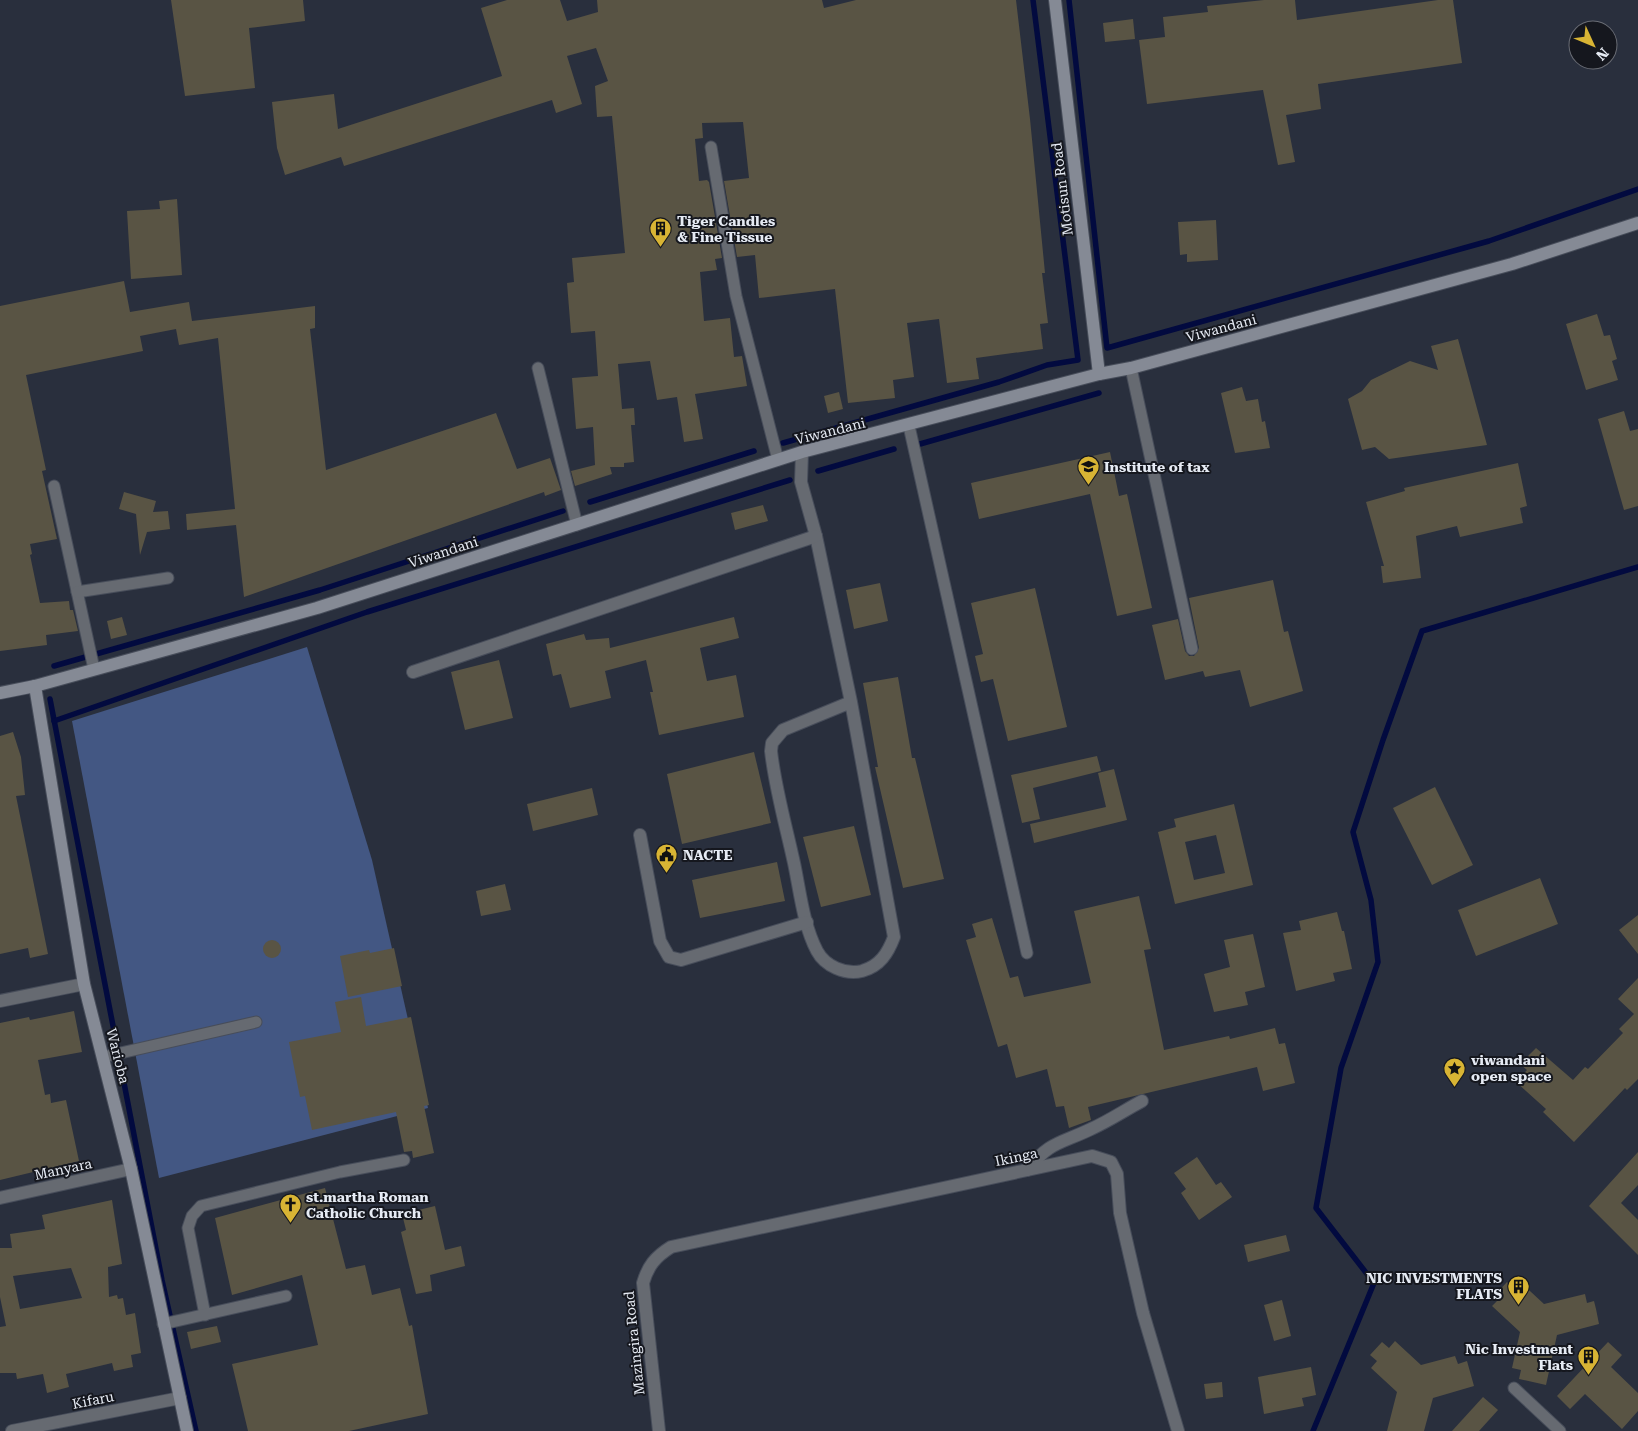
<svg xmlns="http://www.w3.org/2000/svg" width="1638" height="1431" font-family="'Roboto Serif',serif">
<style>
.green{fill:#435783}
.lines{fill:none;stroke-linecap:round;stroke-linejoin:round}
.stream{stroke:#020a3f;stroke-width:5.5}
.building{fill:#595444;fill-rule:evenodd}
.lane-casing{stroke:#474d5a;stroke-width:13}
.street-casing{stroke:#474d5a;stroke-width:14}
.secondary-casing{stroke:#474d5a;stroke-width:14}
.lane{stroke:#666a71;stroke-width:11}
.street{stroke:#666a71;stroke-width:12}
.secondary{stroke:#858a95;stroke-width:12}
.labels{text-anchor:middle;stroke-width:4;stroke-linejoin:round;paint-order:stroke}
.street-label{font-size:14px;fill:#e6ebf4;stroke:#15171e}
.poi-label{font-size:14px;font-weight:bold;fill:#e6ebf4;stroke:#15171e;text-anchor:start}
</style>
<rect width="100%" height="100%" fill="#292f3d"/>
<polygon class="green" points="307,647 372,860 428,1108 159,1178 72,721"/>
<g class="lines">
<g class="stream">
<polyline points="1069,0 1107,348 1489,241 1638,189"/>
<polyline points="783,443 999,382 1047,365 1078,360 1033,0"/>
<polyline points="920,444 1099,393"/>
<polyline points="818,471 894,449"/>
<polyline points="590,502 754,451"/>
<polyline points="54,666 320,590 563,511"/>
<polyline points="50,699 162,1280 196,1431"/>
<polyline points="54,721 367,612 790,480"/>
<polyline points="1313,1431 1374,1283 1316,1208 1341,1068 1378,962 1371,900 1353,832 1383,740 1422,631 1638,567"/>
</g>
</g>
<g class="building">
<polygon points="171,0 303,0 305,21 249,28 255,88 185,96"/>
<polygon points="507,0 560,0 567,21 598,12 597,0 822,0 824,8 856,0 1016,0 1030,119 1045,273 1042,273 1048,323 1040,324 1043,349 976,358 979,379 947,383 939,319 907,323 914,377 893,380 895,398 848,403 835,289 759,298 755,255 737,257 724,181 749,178 743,122 702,123 703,138 695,139 699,181 707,180 709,182 722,258 715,259 717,270 700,272 704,321 730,318 734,357 742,356 747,386 695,394 703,439 684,442 677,397 657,400 650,361 618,364 622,409 634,408 635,425 631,425 634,462 624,463 624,467 610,467 612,474 575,486 571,471 595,465 593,427 576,429 572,378 598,376 595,331 571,333 567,283 574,282 572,258 625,253 612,116 597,117 595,86 608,81 596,48 567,56 582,104 556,113 552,100 344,166 341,157 285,175 277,148 272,102 334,94 338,129 502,76 481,8"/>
<polygon points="1264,0 1295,0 1297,20 1438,0 1453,0 1462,63 1318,84 1321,109 1286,115 1295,162 1278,165 1263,90 1147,104 1139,40 1165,37 1163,17 1208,12 1207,6"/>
<polygon points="1133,19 1135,39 1105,42 1103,23"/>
<polygon points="177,199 182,275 131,279 127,211 160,209 159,201"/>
<polygon points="1216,220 1218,260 1187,262 1187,254 1180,255 1178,222"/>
<polygon points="124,281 130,312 189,302 192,321 315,306 315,328 310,329 326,470 496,413 517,469 550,458 561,490 545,496 544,492 244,597 236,525 187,530 186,514 235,509 218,338 179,345 176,329 140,336 143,351 26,375 46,470 42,471 57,539 30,544 32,554 30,555 40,603 69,601 70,610 73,610 78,631 46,635 47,645 0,651 0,306"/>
<polygon points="1597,314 1604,336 1610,335 1617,359 1612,361 1618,380 1586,390 1566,324"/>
<polygon points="1458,339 1487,445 1389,459 1375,447 1362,450 1348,399 1362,391 1371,380 1410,361 1438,370 1431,346"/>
<polygon points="1242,387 1246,401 1258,399 1262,422 1265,421 1270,448 1235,453 1221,393"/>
<polygon points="839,392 843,409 828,413 824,396"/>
<polygon points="1624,411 1630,431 1638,429 1638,506 1624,510 1598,419"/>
<polygon points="1110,452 1119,496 1127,494 1152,608 1117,616 1090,494 979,519 971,483"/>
<polygon points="1518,463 1527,506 1520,508 1523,523 1460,537 1457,526 1416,536 1421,578 1383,583 1381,566 1384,566 1366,502 1405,491 1404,488"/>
<polygon points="124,492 156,501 153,512 168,511 170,529 147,532 140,555 136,514 119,509"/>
<polygon points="763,505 768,521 735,530 731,513"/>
<polygon points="1273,580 1284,632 1288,631 1303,691 1250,707 1240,670 1205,677 1203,671 1165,680 1152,625 1178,619 1185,651 1189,656 1194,656 1199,648 1189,598"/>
<polygon points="880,583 888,621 854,629 846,590"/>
<polygon points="1035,588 1067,727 1008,741 993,679 981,682 975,656 983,654 971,603"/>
<polygon points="122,617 127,635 111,639 107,621"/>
<polygon points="734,617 739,638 700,648 707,681 736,675 744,717 659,735 650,692 653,692 646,660 605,671 611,698 570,708 561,674 553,676 546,644 584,634 586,640 609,638 610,648"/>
<polygon points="499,660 513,718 465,730 451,672"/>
<polygon points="898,677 912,758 915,758 944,879 903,888 875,767 878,767 863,683"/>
<polygon points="13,732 21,757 25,795 16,796 48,954 30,958 28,948 0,954 0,736"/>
<polygon points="754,752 771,823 682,844 667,774"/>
<polygon points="1097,756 1101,771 1033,788 1040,819 1022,823 1011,775"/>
<polygon points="1114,769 1127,820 1034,843 1030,824 1106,807 1098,773"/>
<polygon points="1435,787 1473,865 1432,885 1393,808"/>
<polygon points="592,788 598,815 533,831 527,804"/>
<path d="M1234,804L1253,885L1175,904L1158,832L1176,827L1174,819ZM1216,835L1225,873L1194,880L1185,842Z"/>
<polygon points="854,826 871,895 821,907 803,837"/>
<polygon points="777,862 785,901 700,918 692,880"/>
<polygon points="1540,878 1558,924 1476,956 1458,910"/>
<polygon points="505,884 511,910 481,916 476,891"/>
<polygon points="1139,896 1151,949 1144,950 1164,1050 1229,1036 1230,1039 1275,1028 1279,1044 1285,1043 1295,1083 1263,1091 1257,1067 1088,1107 1091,1120 1069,1128 1064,1106 1056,1107 1047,1069 1016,1078 1007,1044 998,1047 966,940 976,937 972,924 992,918 1010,978 1018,976 1024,997 1091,983 1074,911"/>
<polygon points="1337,912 1342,931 1344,931 1352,969 1333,973 1335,981 1296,991 1283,933 1301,930 1299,921"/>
<polygon points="1638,915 1638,954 1619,930"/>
<polygon points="1253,934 1265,987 1245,992 1248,1005 1214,1012 1204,974 1230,967 1224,940"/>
<circle cx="272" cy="949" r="9"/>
<polygon points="394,948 402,986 348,997 340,956 369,950 370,953"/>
<polygon points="1638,978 1638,1079 1627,1090 1625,1088 1574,1142 1543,1112 1546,1109 1516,1082 1527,1070 1520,1064 1536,1048 1573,1080 1585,1067 1588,1069 1623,1033 1619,1029 1634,1014 1618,999"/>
<polygon points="361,997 366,1026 411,1017 429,1105 424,1106 434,1153 413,1158 412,1151 404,1152 396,1112 312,1130 305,1096 300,1097 289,1042 341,1032 335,1002"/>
<polygon points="74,1011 82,1052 38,1060 45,1095 50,1094 51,1103 66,1100 79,1161 0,1180 0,1023 29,1017 30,1020"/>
<polygon points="1638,1152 1638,1185 1621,1203 1638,1220 1638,1255 1589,1206"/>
<polygon points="1197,1157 1216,1185 1221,1182 1232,1197 1199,1220 1181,1193 1186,1189 1174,1173"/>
<polygon points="325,1188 346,1269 365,1265 372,1295 400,1288 409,1326 412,1325 428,1414 349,1431 248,1431 232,1364 318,1345 302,1275 232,1295 215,1218"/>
<path d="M112,1200L122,1264L108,1267L109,1297L117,1295L118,1299L123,1298L126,1315L135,1313L141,1353L131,1355L133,1367L114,1371L112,1363L66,1374L69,1387L47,1393L43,1374L17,1379L16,1373H0V1327L6,1326L0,1297V1248H12L10,1234L45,1229L42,1215ZM71,1268L82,1298L20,1309L13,1276Z"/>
<polygon points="435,1206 445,1250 461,1246 465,1266 430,1275 432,1291 416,1294 401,1232 406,1230 402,1214"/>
<polygon points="1286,1235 1290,1251 1248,1262 1244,1245"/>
<polygon points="1518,1280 1544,1304 1585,1294 1587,1303 1594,1301 1596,1309 1599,1324 1557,1335 1546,1385 1519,1379 1521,1370 1512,1368 1520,1332 1492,1306 1497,1301 1493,1297 1507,1282 1511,1286"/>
<polygon points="1282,1300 1291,1336 1274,1341 1264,1305"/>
<polygon points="217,1326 221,1342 191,1349 187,1332"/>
<polygon points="1395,1341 1421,1365 1455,1356 1458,1364 1467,1361 1474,1386 1433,1398 1424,1431 1387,1431 1397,1392 1371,1368 1377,1361 1370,1355 1382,1342 1389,1348"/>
<polygon points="1608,1342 1622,1355 1611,1367 1638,1393 1638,1411 1622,1429 1585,1394 1570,1409 1557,1396"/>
<polygon points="1311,1367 1316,1395 1302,1398 1304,1406 1264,1414 1258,1377"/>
<polygon points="1222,1382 1223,1397 1206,1399 1204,1384"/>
<polygon points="1483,1397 1498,1410 1479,1431 1452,1431"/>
</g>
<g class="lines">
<defs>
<g id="lane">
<polyline points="711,147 736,296 778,460"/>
<polyline points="538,368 577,525"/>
<polyline points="1131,368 1192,649"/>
<polyline points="909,426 1027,953"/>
<polyline points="54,486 94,669"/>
<polyline points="77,592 168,578"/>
<polyline points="103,1057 256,1022"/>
<polyline points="205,1315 188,1228 192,1216 201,1206 340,1172 404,1160"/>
<polyline points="163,1324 286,1296"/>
<polyline points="1514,1388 1560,1431"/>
</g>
<g id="street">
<path d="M802,452L801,482L816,536L851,702L894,937C888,953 880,966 862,971C845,975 825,966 817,951C803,924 800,891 794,863C786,826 775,788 771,751L772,743L783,730L851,702"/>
<polyline points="413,672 816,536"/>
<polyline points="640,835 660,941 669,957 681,960 807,922"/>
<polyline points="0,1001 84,984"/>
<path d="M1027,1170C1050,1141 1060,1144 1091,1129C1109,1121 1125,1110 1142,1101"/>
<polyline points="0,1198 131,1169"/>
<polyline points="12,1431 180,1398"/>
<path d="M659,1431L643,1283C648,1266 655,1257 671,1247L1092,1156L1111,1162L1117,1174L1120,1213L1143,1313L1178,1431"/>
</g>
<g id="secondary">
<polyline points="1055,0 1099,374"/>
<polyline points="35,686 84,984 131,1169 187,1431"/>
<polyline points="0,693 35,686 317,608 802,452 1099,374 1131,368 1512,264 1638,223"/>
</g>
</defs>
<use href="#lane" class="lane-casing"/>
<use href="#street" class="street-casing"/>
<use href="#secondary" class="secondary-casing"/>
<use href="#lane" class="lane"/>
<use href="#street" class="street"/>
<use href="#secondary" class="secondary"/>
</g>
<defs>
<symbol id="building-pin" viewBox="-11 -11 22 30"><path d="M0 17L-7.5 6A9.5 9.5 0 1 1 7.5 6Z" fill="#d8b434" stroke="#15171e"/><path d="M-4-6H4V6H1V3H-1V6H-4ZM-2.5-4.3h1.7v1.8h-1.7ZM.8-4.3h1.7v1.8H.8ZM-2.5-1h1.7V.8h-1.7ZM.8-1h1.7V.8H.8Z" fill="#111"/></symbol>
<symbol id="university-pin" viewBox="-11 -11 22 30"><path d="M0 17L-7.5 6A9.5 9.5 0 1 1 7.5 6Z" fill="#d8b434" stroke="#15171e"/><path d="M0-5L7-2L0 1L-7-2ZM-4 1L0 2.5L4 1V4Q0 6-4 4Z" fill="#111"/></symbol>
<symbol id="civic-pin" viewBox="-11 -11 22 30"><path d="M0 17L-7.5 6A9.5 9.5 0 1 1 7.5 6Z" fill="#d8b434" stroke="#15171e"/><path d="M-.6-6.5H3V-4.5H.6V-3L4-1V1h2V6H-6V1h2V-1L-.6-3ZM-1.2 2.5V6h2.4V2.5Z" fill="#111"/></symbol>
<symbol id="sight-pin" viewBox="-11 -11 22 30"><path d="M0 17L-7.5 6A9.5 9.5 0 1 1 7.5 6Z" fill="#d8b434" stroke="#15171e"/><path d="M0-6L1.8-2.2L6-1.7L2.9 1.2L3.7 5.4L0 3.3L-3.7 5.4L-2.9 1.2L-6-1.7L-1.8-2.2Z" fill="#111"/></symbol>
<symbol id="church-pin" viewBox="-11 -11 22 30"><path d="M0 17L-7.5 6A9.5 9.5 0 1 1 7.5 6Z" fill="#d8b434" stroke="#15171e"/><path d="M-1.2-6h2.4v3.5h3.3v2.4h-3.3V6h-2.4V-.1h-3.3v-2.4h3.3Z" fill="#111"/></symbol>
</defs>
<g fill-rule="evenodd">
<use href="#building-pin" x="648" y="216" width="25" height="34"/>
<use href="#university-pin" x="1076" y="454" width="25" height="34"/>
<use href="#civic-pin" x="654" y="842" width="25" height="34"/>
<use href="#sight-pin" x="1442" y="1056" width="25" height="34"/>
<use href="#church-pin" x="278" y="1192" width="25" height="34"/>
<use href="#building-pin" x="1506" y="1274" width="25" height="34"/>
<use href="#building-pin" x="1576" y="1344" width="25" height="34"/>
</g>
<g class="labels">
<g class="street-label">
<text transform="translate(1062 189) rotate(-97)" y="5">Motisun Road</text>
<text transform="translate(1221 328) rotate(-15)" y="5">Viwandani</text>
<text transform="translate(830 431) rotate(-14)" y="5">Viwandani</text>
<text transform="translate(443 552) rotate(-18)" y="5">Viwandani</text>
<text transform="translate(118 1056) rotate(76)" y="5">Warioba</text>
<text transform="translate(1016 1157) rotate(-12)" y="5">Ikinga</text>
<text transform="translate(63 1169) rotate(-12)" y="5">Manyara</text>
<text transform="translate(634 1343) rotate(-96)" y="5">Mazingira Road</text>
<text transform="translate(93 1400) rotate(-11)" y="5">Kifaru</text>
</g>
<g class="poi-label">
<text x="677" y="226">Tiger Candles<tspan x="677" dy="16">&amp; Fine Tissue</tspan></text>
<text x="1104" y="472">Institute of tax</text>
<text x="683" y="860">NACTE</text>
<text x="1471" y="1065">viwandani<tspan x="1471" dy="16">open space</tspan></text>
<text x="306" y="1202">st.martha Roman<tspan x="306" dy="16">Catholic Church</tspan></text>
<text x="1502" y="1283" text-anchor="end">NIC INVESTMENTS<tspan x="1502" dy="16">FLATS</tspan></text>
<text x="1573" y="1354" text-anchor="end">Nic Investment<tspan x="1573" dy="16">Flats</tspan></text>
</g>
</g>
<g transform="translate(1593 45) rotate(134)"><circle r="24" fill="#15171e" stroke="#696c74"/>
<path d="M0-4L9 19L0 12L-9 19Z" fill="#d8b434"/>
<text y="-8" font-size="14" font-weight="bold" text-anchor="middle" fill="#e6ebf4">N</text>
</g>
</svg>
